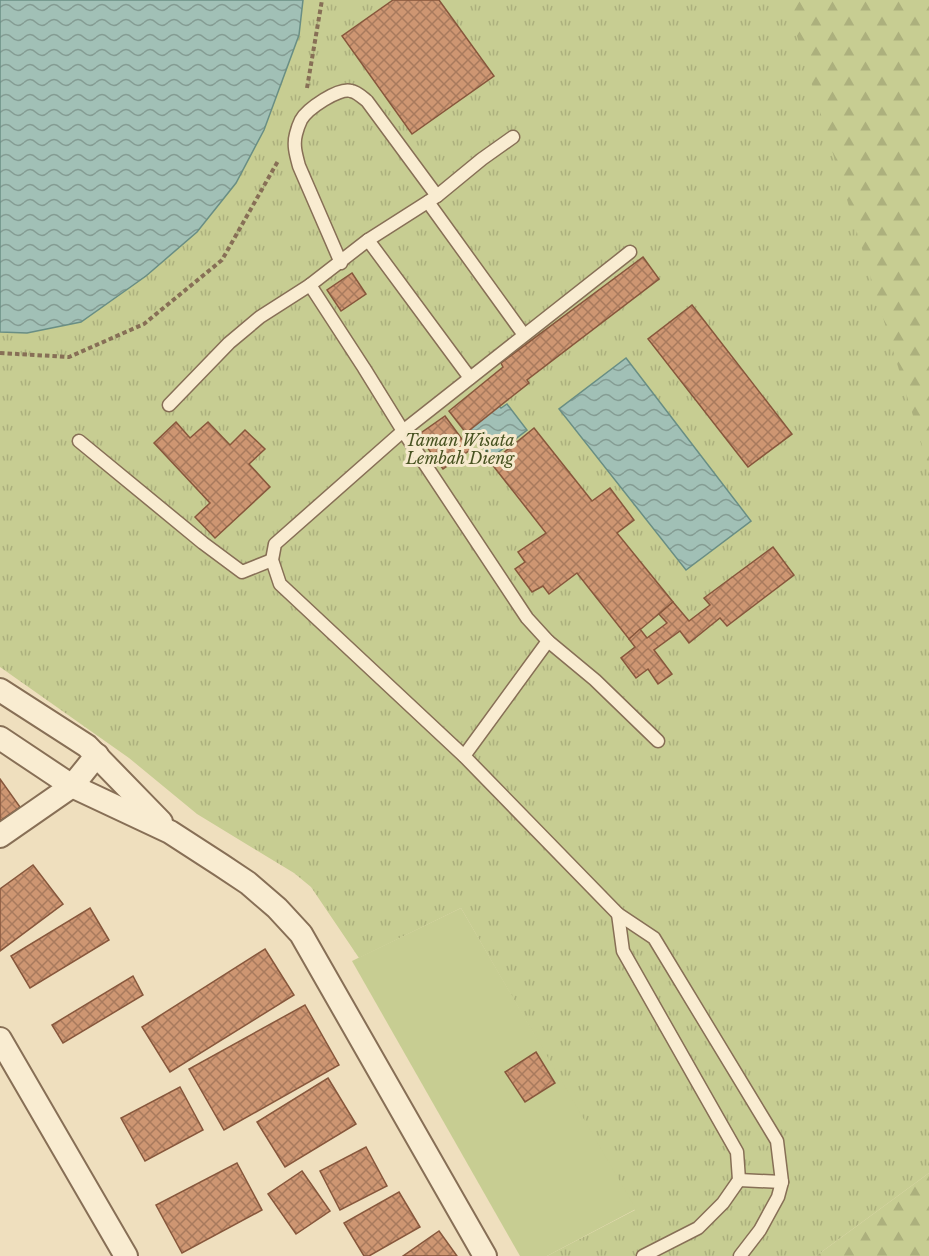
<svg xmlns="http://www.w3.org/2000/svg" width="929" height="1256" font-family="'Libre Baskerville',serif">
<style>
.grass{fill:url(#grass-tufts)}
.forest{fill:url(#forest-firs)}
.garden{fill:#c7cd92}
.water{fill:url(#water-waves);stroke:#698e84;stroke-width:1.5}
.building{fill:url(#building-cross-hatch);stroke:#87573c;stroke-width:1.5}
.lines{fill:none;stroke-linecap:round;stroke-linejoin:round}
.lane-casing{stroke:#876f56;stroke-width:15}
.street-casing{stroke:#876f56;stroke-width:26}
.path{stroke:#876f56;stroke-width:4;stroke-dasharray:4.5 3;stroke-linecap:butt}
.lane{stroke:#f9ecd1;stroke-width:12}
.street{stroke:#f9ecd1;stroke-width:22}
.labels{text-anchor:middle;stroke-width:6;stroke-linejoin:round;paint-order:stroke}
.park-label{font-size:16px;font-style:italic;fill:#485321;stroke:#f6e9cd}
</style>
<defs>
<pattern id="grass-tufts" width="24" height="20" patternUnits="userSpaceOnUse" patternTransform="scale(1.5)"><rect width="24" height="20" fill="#c7cd92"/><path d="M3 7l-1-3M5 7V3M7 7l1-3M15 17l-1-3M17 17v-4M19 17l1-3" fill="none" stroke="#acb07d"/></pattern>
<pattern id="forest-firs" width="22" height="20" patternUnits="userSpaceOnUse" patternTransform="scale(1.5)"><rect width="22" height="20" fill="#c7cd92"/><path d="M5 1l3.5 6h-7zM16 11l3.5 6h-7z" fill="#acb07d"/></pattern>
<pattern id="water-waves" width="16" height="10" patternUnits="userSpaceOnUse" patternTransform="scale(1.5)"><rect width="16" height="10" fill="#a1c0b6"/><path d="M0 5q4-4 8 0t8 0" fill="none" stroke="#849c93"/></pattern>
<pattern id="building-cross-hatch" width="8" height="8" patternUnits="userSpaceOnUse" patternTransform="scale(1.5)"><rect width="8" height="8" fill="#ce9672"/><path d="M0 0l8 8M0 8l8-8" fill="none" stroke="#a87a5d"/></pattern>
</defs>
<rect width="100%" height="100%" fill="#efdfbe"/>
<polygon class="grass" points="0,0 788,0 929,460 929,1173 816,1256 547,1256 635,1210 461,908 359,958 311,887 294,873 197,814 129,758 0,667"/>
<g class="forest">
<polygon points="786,0 929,0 929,468"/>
<polygon points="929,1173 929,1256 816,1256"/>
</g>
<polygon class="garden" points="461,908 636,1209 547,1256 520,1256 352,961"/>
<g class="water">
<polygon points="0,0 303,0 299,35 264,130 236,183 197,232 146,276 81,322 27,333 0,332"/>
<polygon points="626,358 751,521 686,570 559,409"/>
<polygon points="497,404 501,408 507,404 527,430 491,458 467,427"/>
</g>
<g class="building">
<polygon points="393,0 439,0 494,76 412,134 342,36"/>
<polygon points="643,257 659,279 527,380 529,383 466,433 449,411 503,367 501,363"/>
<polygon points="352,273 366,294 341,311 327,290"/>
<polygon points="692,305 792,434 748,467 648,339"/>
<polygon points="445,416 470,450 443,469 418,435"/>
<polygon points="176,422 190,438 208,422 230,445 245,430 265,449 249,464 270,487 215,538 195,517 210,503 154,443"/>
<polygon points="534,428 592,501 610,488 634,520 617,533 673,602 629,639 577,573 549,594 543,586 532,592 515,569 525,562 518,552 546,533 491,463"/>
<polygon points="773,547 794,575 727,626 720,618 689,643 680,631 654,650 672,674 658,684 648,669 636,678 621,658 635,647 629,639 640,629 647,638 667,623 659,614 673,602 689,621 710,605 704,598"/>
<polygon points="0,779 20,807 0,821"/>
<polygon points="33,865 63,904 0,951 0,889"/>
<polygon points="90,908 109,940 30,988 11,956"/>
<polygon points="265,949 294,995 170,1072 142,1027"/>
<polygon points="133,976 143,995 63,1043 52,1025"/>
<polygon points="305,1005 339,1065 224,1130 189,1069"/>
<polygon points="536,1052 555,1083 525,1102 505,1072"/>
<polygon points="328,1078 356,1124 285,1167 257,1122"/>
<polygon points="180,1087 203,1130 145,1161 121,1118"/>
<polygon points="366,1147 387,1186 340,1210 320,1171"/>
<polygon points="237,1163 262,1210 182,1253 156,1205"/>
<polygon points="302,1171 330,1211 296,1234 268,1194"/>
<polygon points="399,1192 420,1227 369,1256 364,1256 344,1223"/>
<polygon points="439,1231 457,1256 403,1256"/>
</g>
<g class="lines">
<defs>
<g id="lane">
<polyline points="428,202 524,335"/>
<polyline points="368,240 470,378"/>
<path d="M341,263L299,166C296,155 293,145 296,134C297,130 299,124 301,120C307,109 339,87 351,91C357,92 362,97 367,101L437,196"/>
<polyline points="310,285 368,240 437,196 482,159 513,137"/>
<polyline points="169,405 229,343 260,317 310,285 364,368 403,431 275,544 272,560 280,584 464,756 618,914 654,938 777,1141 782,1182 778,1197 760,1230 740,1256"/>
<polyline points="79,441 203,543 242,572 272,560"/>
<polyline points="548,641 595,680 658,741"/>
<polyline points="464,756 548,641 527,618 403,431 630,252"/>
<polyline points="618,914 623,951 737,1152 739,1180 723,1203 698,1228 643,1256"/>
<polyline points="739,1180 782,1182"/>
</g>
<g id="street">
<polyline points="0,690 87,746 161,822"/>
<polyline points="0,738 72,786 170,832 221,865 248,883 277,908 301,934 485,1256"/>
<polyline points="0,836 72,786 97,755"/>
<polyline points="0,1039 126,1256"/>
</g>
</defs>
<use href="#lane" class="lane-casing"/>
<use href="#street" class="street-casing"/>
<g class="path">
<polyline points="307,88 322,0"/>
<polyline points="0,353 69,357 144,324 222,260 278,161"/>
</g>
<use href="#lane" class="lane"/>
<use href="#street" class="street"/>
</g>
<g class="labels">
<g class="park-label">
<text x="460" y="446">Taman Wisata<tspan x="460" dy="18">Lembah Dieng</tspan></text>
</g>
</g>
</svg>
